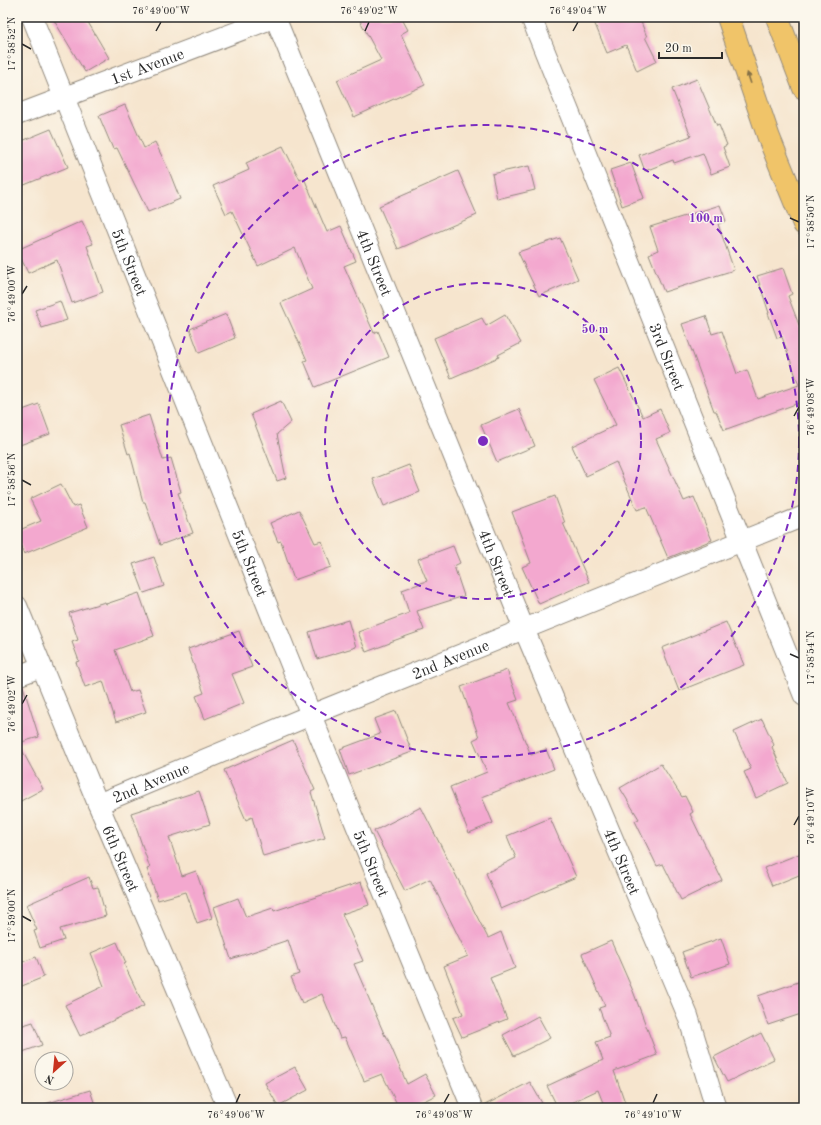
<svg xmlns="http://www.w3.org/2000/svg" width="821" height="1125" font-family="'Old Standard TT',serif">
<style>
.building{fill:#f3a8cf}
.lines{fill:none;stroke-linecap:round;stroke-linejoin:round}
.minor-casing{stroke:#90887c;stroke-width:22}
.trunk-casing{stroke:#90887c;stroke-width:24}
.minor{stroke:#fff;stroke-width:20}
.trunk{stroke:#f0c469;stroke-width:22}
.oneway{fill:#847047}
.ticks{fill:none;stroke:#2b2b2b;stroke-width:1.5}
.ring{fill:none;stroke:#7b2cbf;stroke-width:2;stroke-dasharray:7 5}
.labels{text-anchor:middle;stroke-width:3;stroke-linejoin:round;paint-order:stroke}
.street-label{font-size:16px;fill:#2b2b2b;stroke:#fbf7ec}
.centre{fill:#7b2cbf;stroke:#fbf7ec;stroke-width:2}
.ring-label{font-size:12px;text-anchor:middle;font-weight:bold;fill:#7b2cbf;stroke:#fbf7ec;stroke-width:3;stroke-linejoin:round;paint-order:stroke}
.neatline{fill:none;stroke:#2b2b2b;stroke-width:1.5}
.ticks-label{font-size:10px;text-anchor:middle;fill:#2b2b2b}
</style>
<rect width="100%" height="100%" fill="#fbf7ec"/>
<filter id="ink" filterUnits="userSpaceOnUse"><feTurbulence type="fractalNoise" baseFrequency=".025" numOctaves="2"/><feDisplacementMap in="SourceGraphic" scale="8" xChannelSelector="R" yChannelSelector="G"/><feConvolveMatrix kernelMatrix="1 2 1 2 8 2 1 2 1" color-interpolation-filters="sRGB"/></filter>
<filter id="wash" filterUnits="userSpaceOnUse"><feTurbulence type="fractalNoise" baseFrequency=".012" numOctaves="4" result="noise"/><feDisplacementMap in="SourceGraphic" scale="16" xChannelSelector="R" yChannelSelector="G"/><feGaussianBlur stdDeviation="0.9" result="paint"/><feColorMatrix in="noise" values="0 0 0 0 0 0 0 0 0 0 0 0 0 0 0 0 0 1.4 0 .05"/><feComposite in="paint" operator="in"/></filter>
<g filter="url(#wash)">
<rect width="100%" height="100%" fill="#f6e5ce"/>
<g id="blocks">
<g class="building">
<polygon points="52,17 85,17 109,58 85,72"/>
<polygon points="358,17 401,17 408,30 401,34 425,85 354,117 337,80 381,60"/>
<polygon points="592,17 639,17 647,37 645,37 657,61 637,71 626,45 607,53"/>
<polygon points="697,79 717,126 719,125 727,145 723,147 730,167 711,174 703,153 674,163 673,160 645,171 639,155 691,136 672,89"/>
<polygon points="125,105 144,148 155,142 169,171 180,199 148,212 117,148 113,149 99,116"/>
<polygon points="51,129 68,167 17,188 17,143"/>
<polygon points="283,146 300,180 304,178 327,232 341,226 356,261 344,266 374,333 378,331 389,357 315,387 304,361 307,360 281,303 312,289 295,248 258,266 232,211 226,214 213,186 249,170 246,163"/>
<polygon points="631,163 644,198 622,206 610,170"/>
<polygon points="529,166 535,190 497,199 492,174"/>
<polygon points="458,171 477,215 398,249 379,206"/>
<polygon points="720,205 726,221 718,224 734,270 664,292 649,254 658,250 650,227"/>
<polygon points="82,221 93,244 87,246 103,292 72,303 57,260 28,273 17,250"/>
<polygon points="560,238 578,279 539,296 518,252"/>
<polygon points="783,268 792,294 788,296 804,338 804,401 724,430 716,411 714,411 682,324 706,316 712,334 722,331 737,374 747,370 758,399 799,385 782,337 777,338 768,313 769,313 757,276"/>
<polygon points="60,301 67,320 42,328 35,310"/>
<polygon points="226,314 235,338 199,353 190,329"/>
<polygon points="505,315 521,343 498,355 499,357 451,378 434,338 482,318 486,326"/>
<polygon points="619,368 643,417 660,409 670,433 656,439 684,501 694,497 712,540 668,558 646,507 637,510 616,462 586,476 572,446 616,425 594,380"/>
<polygon points="281,401 291,422 277,434 286,478 277,481 251,414"/>
<polygon points="39,404 50,434 17,446 17,412"/>
<polygon points="519,409 535,446 497,462 481,425"/>
<polygon points="149,415 163,460 171,458 181,492 178,493 193,533 160,545 145,502 143,502 130,453 128,454 119,425"/>
<polygon points="409,465 420,492 384,506 373,479"/>
<polygon points="61,484 73,507 79,505 88,527 24,554 17,537 17,531 41,521 30,499"/>
<polygon points="555,496 565,523 563,523 589,582 539,604 522,567 531,563 512,512"/>
<polygon points="299,510 315,543 322,541 331,567 294,580 281,541 278,542 270,523"/>
<polygon points="453,546 460,563 454,566 464,596 417,611 424,630 390,642 390,643 366,652 358,632 409,613 402,590 427,581 418,559"/>
<polygon points="154,557 164,586 144,593 133,564"/>
<polygon points="139,593 154,636 115,650 130,692 138,690 146,712 116,722 103,681 85,687 76,662 79,661 72,642 78,640 69,613 105,602 106,604"/>
<polygon points="348,620 356,647 317,659 309,632"/>
<polygon points="726,622 744,665 679,691 662,648"/>
<polygon points="239,631 252,667 232,674 244,703 205,719 196,696 204,693 188,649"/>
<polygon points="507,670 518,700 509,703 531,755 546,749 554,769 482,797 493,823 469,833 450,787 487,772 473,740 479,737 461,687"/>
<polygon points="23,686 39,737 18,743 43,789 17,803 17,687"/>
<polygon points="396,711 412,752 349,775 340,749 380,734 374,719"/>
<polygon points="762,719 774,745 772,747 788,783 756,798 744,772 751,769 734,732"/>
<polygon points="293,740 315,790 311,792 325,838 263,856 252,817 246,820 224,770"/>
<polygon points="661,764 682,797 685,796 693,812 690,814 722,880 681,900 663,864 657,866 635,821 639,819 620,788"/>
<polygon points="199,791 210,824 169,837 182,876 196,871 212,918 197,923 186,892 158,900 147,869 150,868 131,813"/>
<polygon points="421,807 488,938 501,932 515,968 490,978 507,1019 462,1037 453,1018 463,1014 444,966 468,956 430,879 405,891 374,831"/>
<polygon points="550,818 576,877 501,909 486,873 516,858 507,836"/>
<polygon points="804,852 804,873 772,886 764,868"/>
<polygon points="89,877 93,888 98,887 106,916 60,929 64,940 40,948 34,931 37,930 26,905"/>
<polygon points="361,882 369,905 342,914 363,961 354,964 385,1036 386,1035 407,1084 425,1074 436,1095 410,1108 399,1108 382,1074 364,1081 345,1037 340,1038 322,994 302,1003 291,977 299,974 288,940 231,959 214,907 238,898 246,917 273,908 274,911"/>
<polygon points="721,938 730,964 691,977 682,952"/>
<polygon points="611,941 633,991 657,1055 614,1071 627,1108 605,1108 598,1090 560,1108 558,1108 547,1086 603,1060 596,1042 610,1037 599,1008 605,1006 582,954"/>
<polygon points="117,942 126,963 124,964 144,1006 80,1036 65,1005 104,986 91,953"/>
<polygon points="36,957 44,977 17,988 17,964"/>
<polygon points="804,980 804,1013 768,1025 758,996"/>
<polygon points="538,1016 550,1038 514,1056 503,1035"/>
<polygon points="33,1022 42,1045 17,1054 17,1027"/>
<polygon points="761,1033 774,1059 727,1082 714,1057"/>
<polygon points="295,1067 308,1090 278,1106 265,1083"/>
<polygon points="530,1082 542,1103 532,1108 483,1108 483,1106"/>
<polygon points="90,1090 96,1108 46,1108 45,1104"/>
</g>
</g>
</g>
<g filter="url(#ink)">
<use href="#blocks" fill-opacity="0" stroke="#90887c" stroke-width="1"/>
<g class="lines">
<defs>
<g id="minor">
<path id="s1" d="M32,17L311,715L472,1108"/>
<path id="s2" d="M275,17L524,629L688,1016L716,1108"/>
<path id="s3" d="M531,17L804,696"/>
<path id="s4" d="M17,115L276,17"/>
<path id="s5" d="M17,606L98,804L228,1108"/>
<polyline points="17,676 41,667"/>
<path id="s6" d="M98,804L311,715L804,516"/>
</g>
<g id="trunk">
<polyline points="728,17 769,138 804,224"/>
<polyline points="777,17 804,88"/>
</g>
</defs>
<use href="#minor" class="minor-casing"/>
<use href="#trunk" class="trunk-casing"/>
<use href="#minor" class="minor"/>
<use href="#trunk" class="trunk"/>
</g>
<defs><path id="oneway-solid" d="M-6-.8H1V-3.2L6.5 0L1 3.2V.8H-6Z"/></defs>
<use class="oneway" href="#oneway-solid" transform="translate(749 78) rotate(-109)"/>
</g>
<path class="ticks" d="M156,31L161,22M365,31L369,22M573,31L578,22M22,44L31,49M790,218L799,222M22,294L27,286M794,416L799,407M22,480L31,485M790,654L799,658M22,704L27,695M794,825L799,816M22,916L31,921M236,1103L240,1094M444,1103L449,1094M653,1103L657,1094"/>
<g class="ring">
<circle cx="483" cy="441" r="158"/>
<circle cx="483" cy="441" r="316"/>
</g>
<g class="labels">
<g class="street-label">
<text dy="6" stroke="none"><textPath href="#s4" startOffset="139">1st Avenue</textPath></text>
<text dy="6" stroke="none"><textPath href="#s1" startOffset="264">5th Street</textPath></text>
<text dy="6" stroke="none"><textPath href="#s2" startOffset="265">4th Street</textPath></text>
<text dy="6" stroke="none"><textPath href="#s3" startOffset="366">3rd Street</textPath></text>
<text dy="6" stroke="none"><textPath href="#s2" startOffset="589">4th Street</textPath></text>
<text dy="6" stroke="none"><textPath href="#s1" startOffset="588">5th Street</textPath></text>
<text dy="6" stroke="none"><textPath href="#s6" startOffset="381">2nd Avenue</textPath></text>
<text dy="6" stroke="none"><textPath href="#s6" startOffset="57">2nd Avenue</textPath></text>
<text dy="6" stroke="none"><textPath href="#s5" startOffset="273">6th Street</textPath></text>
<text dy="6" stroke="none"><textPath href="#s2" startOffset="913">4th Street</textPath></text>
<text dy="6" stroke="none"><textPath href="#s1" startOffset="912">5th Street</textPath></text>
</g>
</g>
<circle cx="483" cy="441" r="6" class="centre"/>
<g class="ring-label">
<text x="706" y="222">100 m</text>
<text x="595" y="333">50 m</text>
</g>
<rect width="821" height="1125" fill="none" stroke="#fbf7ec" stroke-width="44"/>
<g transform="translate(54 1071) rotate(207)"><circle r="19" fill="#fbf7ec" stroke="#a8a59f"/>
<path d="M0-3L7 15L0 10L-7 15Z" fill="#c8321e"/>
<text y="-6" font-size="11" font-weight="bold" text-anchor="middle" fill="#2b2b2b">N</text>
</g>
<path d="M659 52v6h63v-6" fill="none" stroke="#2b2b2b" stroke-width="2"/>
<text x="665" y="52" font-size="12" fill="#2b2b2b" stroke="#fbf7ec" stroke-width="3" paint-order="stroke">20 m</text>
<rect x="22" y="22" width="777" height="1081" class="neatline"/>
<g class="ticks-label">
<text x="161" y="14">76°49'00"W</text>
<text x="369" y="14">76°49'02"W</text>
<text x="578" y="14">76°49'04"W</text>
<text transform="translate(11 44) rotate(-90)" y="4">17°58'52"N</text>
<text transform="translate(810 222) rotate(-90)" y="4">17°58'50"N</text>
<text transform="translate(11 294) rotate(-90)" y="4">76°49'00"W</text>
<text transform="translate(810 407) rotate(-90)" y="4">76°49'08"W</text>
<text transform="translate(11 480) rotate(-90)" y="4">17°58'56"N</text>
<text transform="translate(810 658) rotate(-90)" y="4">17°58'54"N</text>
<text transform="translate(11 704) rotate(-90)" y="4">76°49'02"W</text>
<text transform="translate(810 816) rotate(-90)" y="4">76°49'10"W</text>
<text transform="translate(11 916) rotate(-90)" y="4">17°59'00"N</text>
<text x="236" y="1118">76°49'06"W</text>
<text x="444" y="1118">76°49'08"W</text>
<text x="653" y="1118">76°49'10"W</text>
</g>
</svg>
